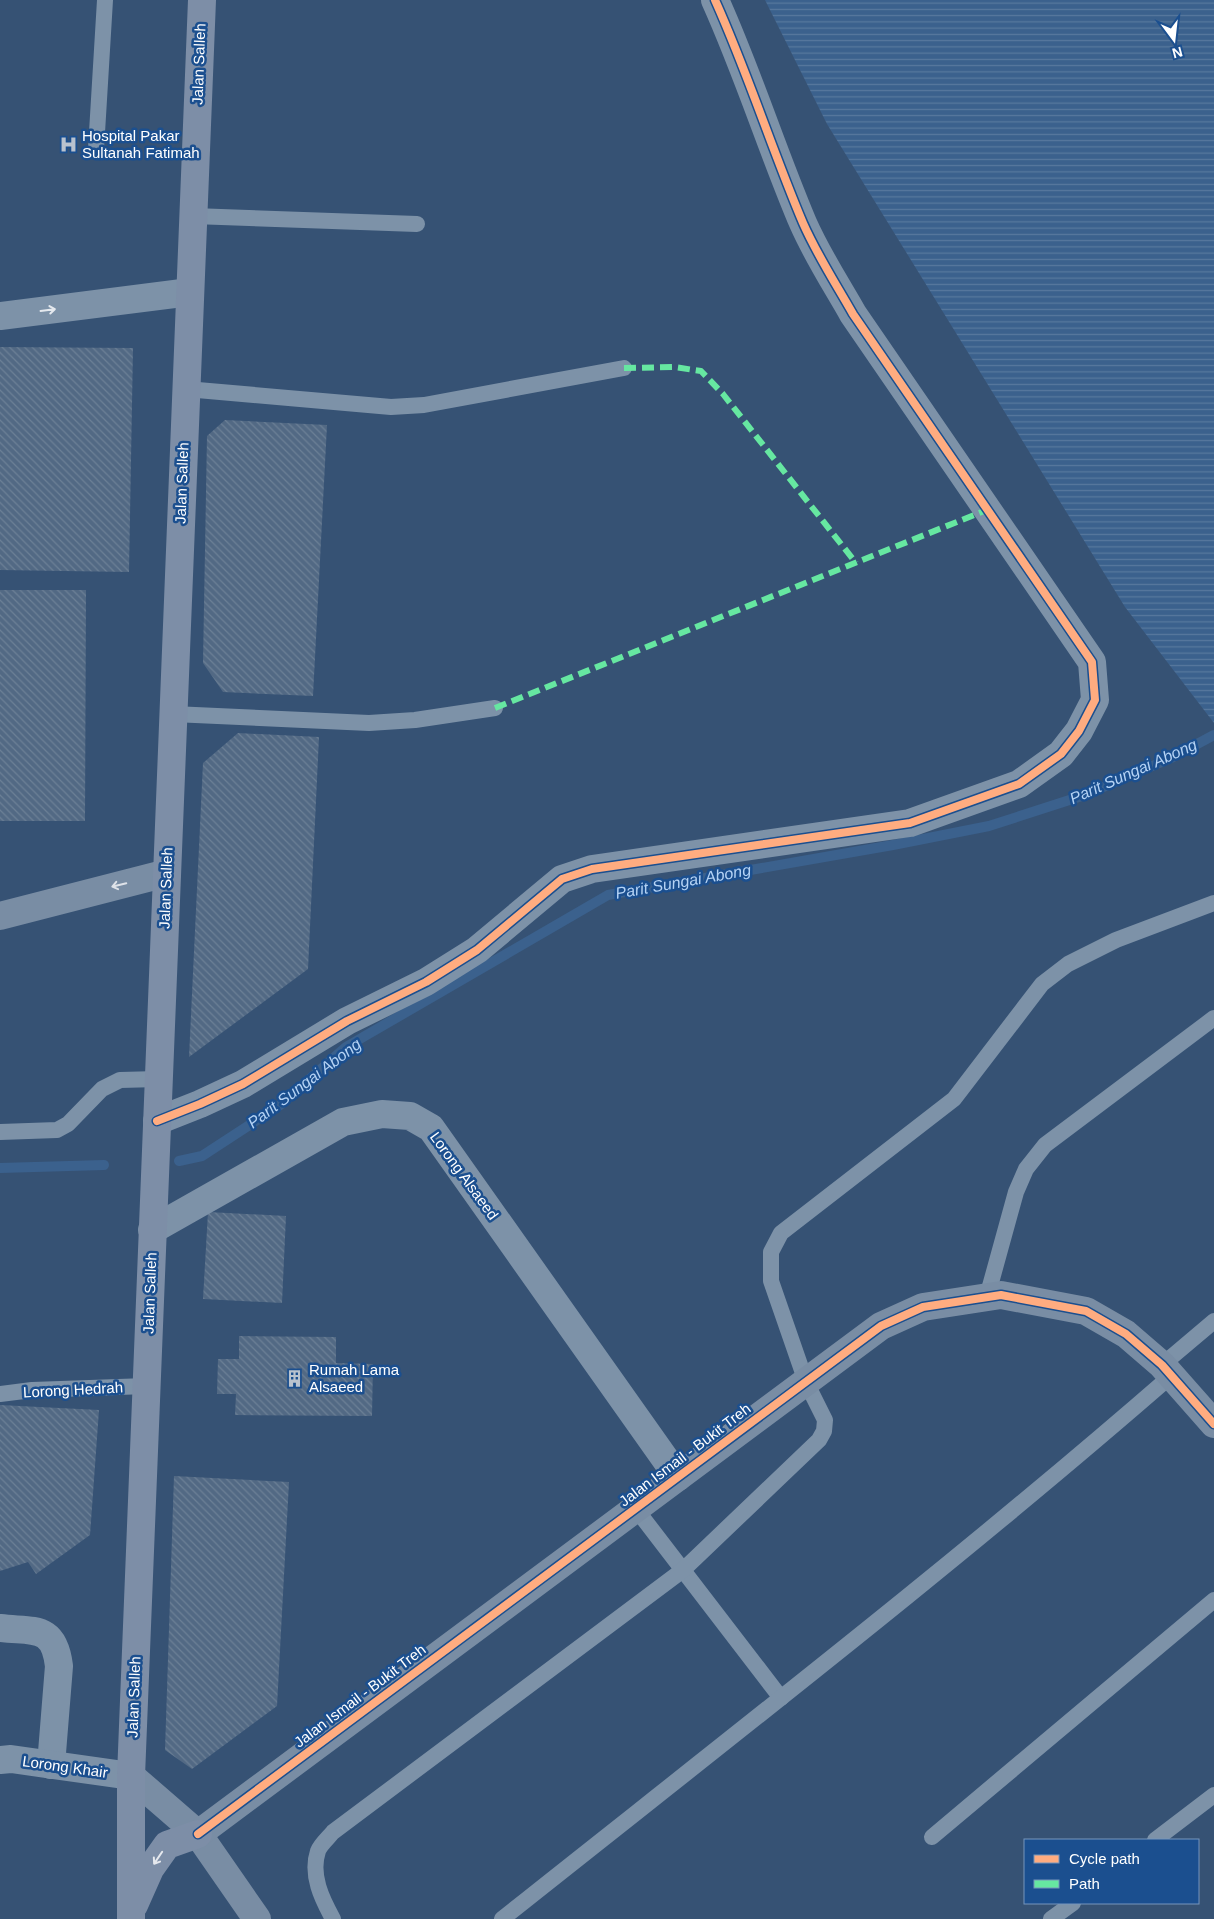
<svg xmlns="http://www.w3.org/2000/svg" width="1214" height="1919" font-family="Arial,sans-serif">
<style>
.water{fill:url(#water-rules)}
.lines{fill:none;stroke-linecap:round;stroke-linejoin:round}
.stream{stroke:#3b618d;stroke-width:10}
.building{fill:url(#building-back-hatch)}
.lane{stroke:#7d92a8;stroke-width:16}
.street{stroke:#7d92a8;stroke-width:28}
.secondary{stroke:#798da4;stroke-width:28}
.primary{stroke:#7d8ea7;stroke-width:28}
.quiet{stroke:#66e7a1;stroke-width:6;stroke-dasharray:12 6;stroke-linecap:butt}
.cycleway-casing{stroke:#1b4f8f;stroke-width:11}
.cycleway{stroke:#ffac80;stroke-width:8}
.oneway{stroke:#e5e9ee}
.oneway2{stroke:#dee2e8}
.oneway3{stroke:#e5e8ed}
.labels{text-anchor:middle;stroke-width:5;stroke-linejoin:round;paint-order:stroke}
.street-label{font-size:15px;fill:#fff;stroke:#1b4f8f}
.poi-label{font-size:15px;fill:#fff;stroke:#1b4f8f;text-anchor:start}
.water-label{font-size:16px;font-style:italic;fill:#b5d3f5;stroke:#1b4f8f}
</style>
<defs>
<pattern id="water-rules" width="6" height="5" patternUnits="userSpaceOnUse" patternTransform="scale(1.25)"><rect width="6" height="5" fill="#3b618d"/><path d="M0 2.5h6" fill="none" stroke="#58799e"/></pattern>
<pattern id="building-back-hatch" width="6" height="6" patternUnits="userSpaceOnUse" patternTransform="scale(1.25)"><rect width="6" height="6" fill="#526984"/><path d="M-1 5l2 2M0 0l6 6M5-1l2 2" fill="none" stroke="#6c8096"/></pattern>
</defs>
<rect width="100%" height="100%" fill="#365274"/>
<polygon class="water" points="765,0 1214,0 1214,723 1125,607 827,124"/>
<g class="lines">
<g class="stream">
<polyline points="179,1161 202,1156 280,1105 346,1047 608,895 893,845 989,826 1085,795 1171,758 1214,735"/>
<polyline points="0,1168 104,1165"/>
</g>
</g>
<g class="building">
<polygon points="0,347 133,348 129,572 0,570"/>
<polygon points="225,420 327,425 313,696 223,692 203,663 207,436"/>
<polygon points="0,590 86,590 85,821 0,821"/>
<polygon points="238,733 319,737 308,969 189,1057 203,763"/>
<polygon points="208,1212 286,1216 282,1303 203,1299"/>
<polygon points="239,1336 336,1337 336,1363 373,1364 372,1416 235,1415 236,1394 217,1394 218,1359 239,1359"/>
<polygon points="0,1405 99,1410 90,1535 36,1574 28,1562 0,1571"/>
<polygon points="174,1476 289,1482 277,1706 192,1769 165,1750"/>
</g>
<g class="lines">
<g class="lane">
<polyline points="96,149 105,0"/>
<polyline points="193,216 417,224"/>
<polyline points="186,389 391,407 424,405 624,368"/>
<polyline points="173,714 369,723 415,720 495,708"/>
<polyline points="0,1132 57,1130 68,1124 102,1089 120,1080 158,1079"/>
<polyline points="987,1297 1016,1192 1026,1169 1045,1145 1214,1018"/>
<polyline points="1162,1365 1214,1321"/>
<polyline points="0,1394 32,1390 147,1386"/>
<polyline points="636,1509 781,1698"/>
<polyline points="932,1837 1214,1600"/>
<polyline points="1155,1840 1214,1795"/>
<path d="M333,1919C322,1899 310,1875 318,1851C320,1845 328,1838 333,1832L683,1570L819,1440L824,1431L825,1420L806,1382L771,1281V1252L781,1233L954,1099L1042,984L1068,964L1116,940L1214,903"/>
<path d="M502,1919C727,1740 955,1564 1172,1375"/>
<polyline points="1051,1919 1073,1903"/>
</g>
<g class="street">
<polyline points="0,316 190,292"/>
<path d="M157,1121L200,1104L243,1084L347,1021L426,982L477,950L562,879L592,869L910,823L1019,784L1061,754L1079,731L1095,700L1092,662L853,314C836,284 817,255 803,223C772,150 748,73 715,0"/>
<polyline points="152,1230 343,1122 382,1114 410,1116 431,1128 678,1477"/>
<path d="M0,1628C34,1632 54,1624 59,1666L51,1765"/>
<polyline points="0,1760 11,1759 131,1776"/>
</g>
<g class="secondary">
<polyline points="0,916 167,873"/>
<polyline points="131,1776 198,1834 257,1919"/>
<polyline points="198,1834 881,1326 923,1307 1001,1295 1086,1311 1126,1334 1162,1365 1214,1424"/>
</g>
<g class="primary">
<polyline points="134,1905 150,1869 167,1845 198,1834"/>
<polyline points="131,1919 131,1776 202,0"/>
</g>
<g class="quiet">
<polyline points="624,368 674,367 701,371 723,394 856,563"/>
<polyline points="495,708 989,509"/>
</g>
<defs>
<g id="cycleway">
<path d="M157,1121L200,1104L243,1084L347,1021L426,982L477,950L562,879L592,869L910,823L1019,784L1061,754L1079,731L1095,700L1092,662L853,314C836,284 817,255 803,223C772,150 748,73 715,0"/>
<polyline points="198,1834 881,1326 923,1307 1001,1295 1086,1311 1126,1334 1162,1365 1214,1424"/>
</g>
</defs>
<use href="#cycleway" class="cycleway-casing"/>
<use href="#cycleway" class="cycleway"/>
</g>
<defs><path id="oneway-shaft" d="M-6 0H5M1.5-3L5.5 0L1.5 3" fill="none" stroke-width="1.6" stroke-linecap="round" stroke-linejoin="round" transform="scale(1.25)"/></defs>
<use class="oneway" href="#oneway-shaft" transform="translate(48 310) rotate(-7)"/>
<use class="oneway2" href="#oneway-shaft" transform="translate(119 885) rotate(166)"/>
<use class="oneway3" href="#oneway-shaft" transform="translate(158 1858) rotate(124)"/>
<defs>
<symbol id="hospital-bare" viewBox="-9 -9 18 18"><path d="M-5-5h3v3.5h4V-5h3V5h-3V1.5h-4V5h-3Z" fill="#b9c2ce" stroke="#1b4f8f" stroke-width="2.5" paint-order="stroke"/></symbol>
<symbol id="building-bare" viewBox="-9 -9 18 18"><path d="M-4-6H4V6H1V3H-1V6H-4ZM-2.5-4.3h1.7v1.8h-1.7ZM.8-4.3h1.7v1.8H.8ZM-2.5-1h1.7V.8h-1.7ZM.8-1h1.7V.8H.8Z" fill="#b9c2ce" stroke="#1b4f8f" stroke-width="2.5" paint-order="stroke"/></symbol>
</defs>
<g fill-rule="evenodd">
<use href="#hospital-bare" x="56" y="132" width="25" height="25"/>
<use href="#building-bare" x="282" y="1366" width="25" height="25"/>
</g>
<g class="labels">
<g class="street-label">
<text transform="translate(199 64) rotate(-88)" y="5">Jalan Salleh</text>
<text transform="translate(182 483) rotate(-88)" y="5">Jalan Salleh</text>
<text transform="translate(166 888) rotate(-88)" y="5">Jalan Salleh</text>
<text transform="translate(464 1176) rotate(54)" y="5">Lorong Alsaeed</text>
<text transform="translate(150 1293) rotate(-88)" y="5">Jalan Salleh</text>
<text transform="translate(73 1390) rotate(-3)" y="5">Lorong Hedrah</text>
<text transform="translate(685 1455) rotate(-37)" y="5">Jalan Ismail - Bukit Treh</text>
<text transform="translate(360 1696) rotate(-37)" y="5">Jalan Ismail - Bukit Treh</text>
<text transform="translate(134 1697) rotate(-88)" y="5">Jalan Salleh</text>
<text transform="translate(65 1767) rotate(8)" y="5">Lorong Khair</text>
</g>
<g class="poi-label">
<text x="82" y="141">Hospital Pakar<tspan x="82" dy="17">Sultanah Fatimah</tspan></text>
<text x="309" y="1375">Rumah Lama<tspan x="309" dy="17">Alsaeed</tspan></text>
</g>
<g class="water-label">
<text transform="translate(1133 771) rotate(-24)" y="6">Parit Sungai Abong</text>
<text transform="translate(683 881) rotate(-10)" y="6">Parit Sungai Abong</text>
<text transform="translate(304 1083) rotate(-37)" y="6">Parit Sungai Abong</text>
</g>
</g>
<rect x="1024" y="1839" width="175" height="65" fill="#1b4f8f" stroke="#7695bc"/>
<rect x="1034" y="1855" width="25" height="8" fill="#ffac80" stroke="#7695bc"/>
<text x="1069" y="1864" font-size="15" fill="#ffffff">Cycle path</text>
<rect x="1034" y="1880" width="25" height="8" fill="#66e7a1" stroke="#7695bc"/>
<text x="1069" y="1889" font-size="15" fill="#ffffff">Path</text>
<g transform="translate(1174 40) rotate(165)" stroke="#1b4f8f" stroke-width="4" paint-order="stroke">
<path d="M0-4L9 19L0 12L-9 19Z" fill="#ffffff"/>
<text y="-8" font-size="14" font-weight="bold" text-anchor="middle" fill="#ffffff">N</text>
</g>
</svg>
